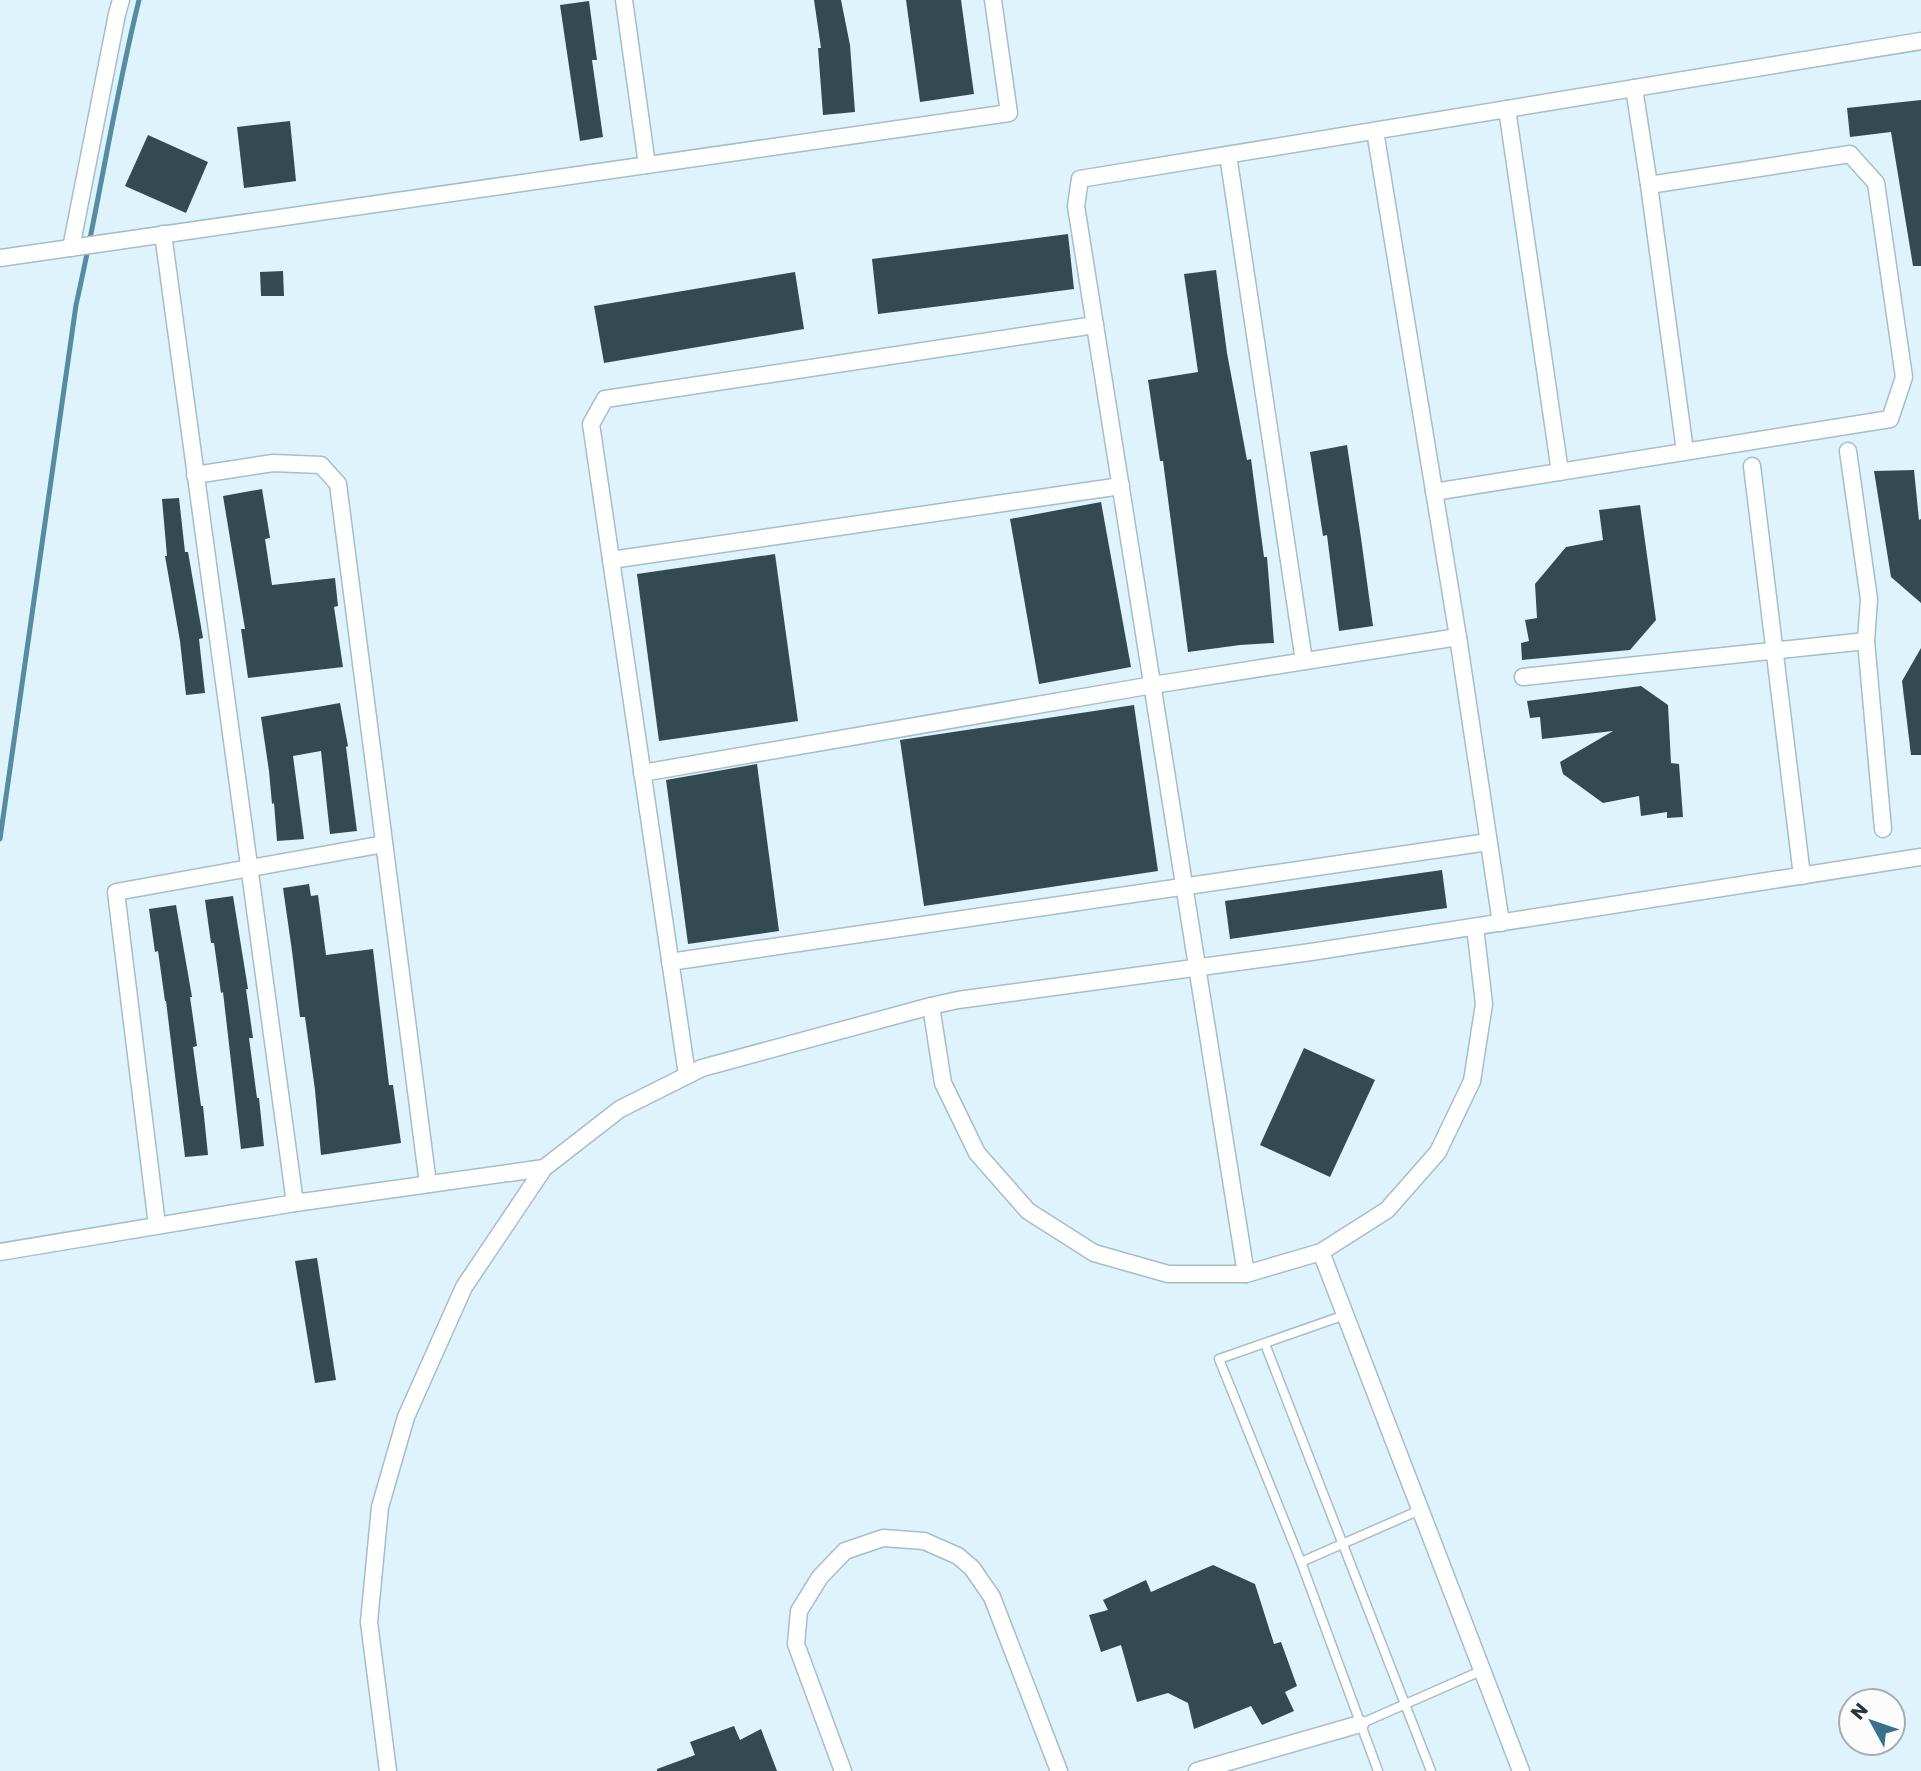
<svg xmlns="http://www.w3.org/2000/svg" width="1921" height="1771" font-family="Poppins,sans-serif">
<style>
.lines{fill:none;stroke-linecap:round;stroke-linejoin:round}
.stream{stroke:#568ba1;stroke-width:5}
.building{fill:#344a53}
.lane-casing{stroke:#a5bec9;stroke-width:11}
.street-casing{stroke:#a5bec9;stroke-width:19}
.lane{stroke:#fff;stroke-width:8}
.street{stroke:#fff;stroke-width:16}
</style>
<rect width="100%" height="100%" fill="#def3fc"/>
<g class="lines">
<path class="stream" d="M0,839L76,305C99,204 114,101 139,0"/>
</g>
<g class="building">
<polygon points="814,0 841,0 850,45 855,112 823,115 818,48 821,48"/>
<polygon points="906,0 961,0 974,94 920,102"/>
<polygon points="589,1 597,60 592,60 603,137 580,141 560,5"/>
<polygon points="1921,100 1921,266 1913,266 1891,132 1850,137 1847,108"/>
<polygon points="290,121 296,181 244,188 237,127"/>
<polygon points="148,135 208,162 186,213 125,186"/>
<polygon points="1068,234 1074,289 878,314 872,259"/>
<polygon points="1216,270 1227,353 1247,460 1251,459 1264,557 1267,557 1274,643 1240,645 1188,652 1163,461 1160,461 1148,380 1198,372 1184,274"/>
<polygon points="283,271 284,296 261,296 260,272"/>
<polygon points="795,272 804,329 604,363 594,306"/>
<polygon points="1347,445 1361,538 1373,626 1339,631 1327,535 1323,536 1310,452"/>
<polygon points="1914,470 1919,520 1921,519 1921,603 1891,577 1874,471"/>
<polygon points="262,489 270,538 265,539 272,585 335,578 338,606 334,607 343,667 248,678 241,629 245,629 223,496"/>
<polygon points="179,498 185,552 188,552 203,638 199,639 205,693 186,695 180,641 165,556 167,556 162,499"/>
<polygon points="1101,502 1131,667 1039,684 1010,519"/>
<polygon points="1640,505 1656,620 1630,650 1522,660 1521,643 1529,641 1525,620 1537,618 1535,584 1566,547 1603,540 1599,510"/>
<polygon points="775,554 798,721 659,741 637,574"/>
<polygon points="1921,648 1921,755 1911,755 1902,681"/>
<polygon points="1641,686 1668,705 1671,763 1679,764 1683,817 1667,818 1667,812 1641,816 1639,796 1603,803 1563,774 1560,762 1613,731 1542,739 1540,717 1530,718 1527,701"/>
<polygon points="340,703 348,746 346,747 357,831 330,834 321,751 293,756 304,839 277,841 274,803 272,804 269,771 261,717"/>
<polygon points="1134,705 1158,871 924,906 900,740"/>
<polygon points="757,764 779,931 688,944 666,780"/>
<polygon points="1442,870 1447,908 1230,939 1225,901"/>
<polygon points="309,884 311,896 318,895 326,955 373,949 389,1085 393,1085 401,1143 321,1155 315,1090 305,1017 300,1017 292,951 283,888"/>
<polygon points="233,896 248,989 246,989 253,1038 249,1038 257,1098 259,1098 264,1146 241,1149 223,992 221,993 214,943 211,943 205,900"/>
<polygon points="176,905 192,997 190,997 197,1046 193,1047 201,1106 203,1106 208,1155 185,1157 166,1001 165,1001 158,951 155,952 149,909"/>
<polygon points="1304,1048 1375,1080 1330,1177 1260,1145"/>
<polygon points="317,1258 336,1380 315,1383 295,1261"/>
<polygon points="1213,1565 1255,1584 1274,1644 1281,1642 1297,1686 1285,1692 1294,1711 1262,1725 1251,1706 1194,1729 1188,1703 1168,1693 1137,1702 1121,1645 1101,1652 1089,1615 1108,1610 1103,1600 1146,1580 1151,1592"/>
<polygon points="734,1726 740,1740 761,1729 777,1771 657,1771 657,1769 695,1755 690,1742"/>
</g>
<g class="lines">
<defs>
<g id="lane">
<polyline points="1345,1315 1219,1359 1301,1562 1378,1771"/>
<polyline points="1265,1344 1431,1771"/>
<polyline points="1301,1562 1420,1510"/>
<polyline points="1360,1724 1483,1670"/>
</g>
<g id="street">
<polyline points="624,0 647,165"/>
<polyline points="1634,88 1649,185 1685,451"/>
<polyline points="1507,109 1560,472"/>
<polyline points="1375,131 1458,637 1501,923"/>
<polyline points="1228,155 1304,661"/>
<polyline points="163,234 295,1203"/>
<polyline points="71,248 117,14 121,0"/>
<polyline points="0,258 1009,113 993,0"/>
<polyline points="1848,451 1869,599 1866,641"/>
<polyline points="1752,466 1802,876"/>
<polyline points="195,475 273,463 321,465 338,484 428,1184"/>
<polyline points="1434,492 1890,419 1904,377 1876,183 1850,154 1649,185"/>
<polyline points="611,560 1121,486"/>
<polyline points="1523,677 1866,641 1883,829"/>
<polyline points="642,773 1153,685 1458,637"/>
<polyline points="670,962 1488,842"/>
<polyline points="931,1006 943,1083 977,1153 1028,1211 1094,1253 1168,1274 1246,1274 1321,1252 1387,1210 1438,1152 1472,1081 1484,1004 1475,927"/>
<polyline points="687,1075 591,424 605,399 1095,325"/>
<polyline points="157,1225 116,892 384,844"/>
<polyline points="0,1252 295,1203 544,1168"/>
<polyline points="1321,1252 1521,1771"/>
<polyline points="1246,1274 1076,206 1080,179 1921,41"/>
<polyline points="388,1771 369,1622 380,1507 406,1417 464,1287 544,1168 620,1109 702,1068 931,1006 958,1000 1311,952 1921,857"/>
<polyline points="843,1771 796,1644 799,1611 820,1577 845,1551 883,1538 924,1541 958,1556 972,1568 992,1597 1059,1771"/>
<polyline points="1197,1771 1360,1724"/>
</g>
</defs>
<use href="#lane" class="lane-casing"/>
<use href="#street" class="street-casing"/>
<use href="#lane" class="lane"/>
<use href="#street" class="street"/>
</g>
<g transform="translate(1872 1722) rotate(310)"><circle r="33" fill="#fcfcfc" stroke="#a8acae" stroke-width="2"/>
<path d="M0-5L12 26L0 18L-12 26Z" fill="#37728a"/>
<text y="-10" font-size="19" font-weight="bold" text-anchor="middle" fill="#2b3539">N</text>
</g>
</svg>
